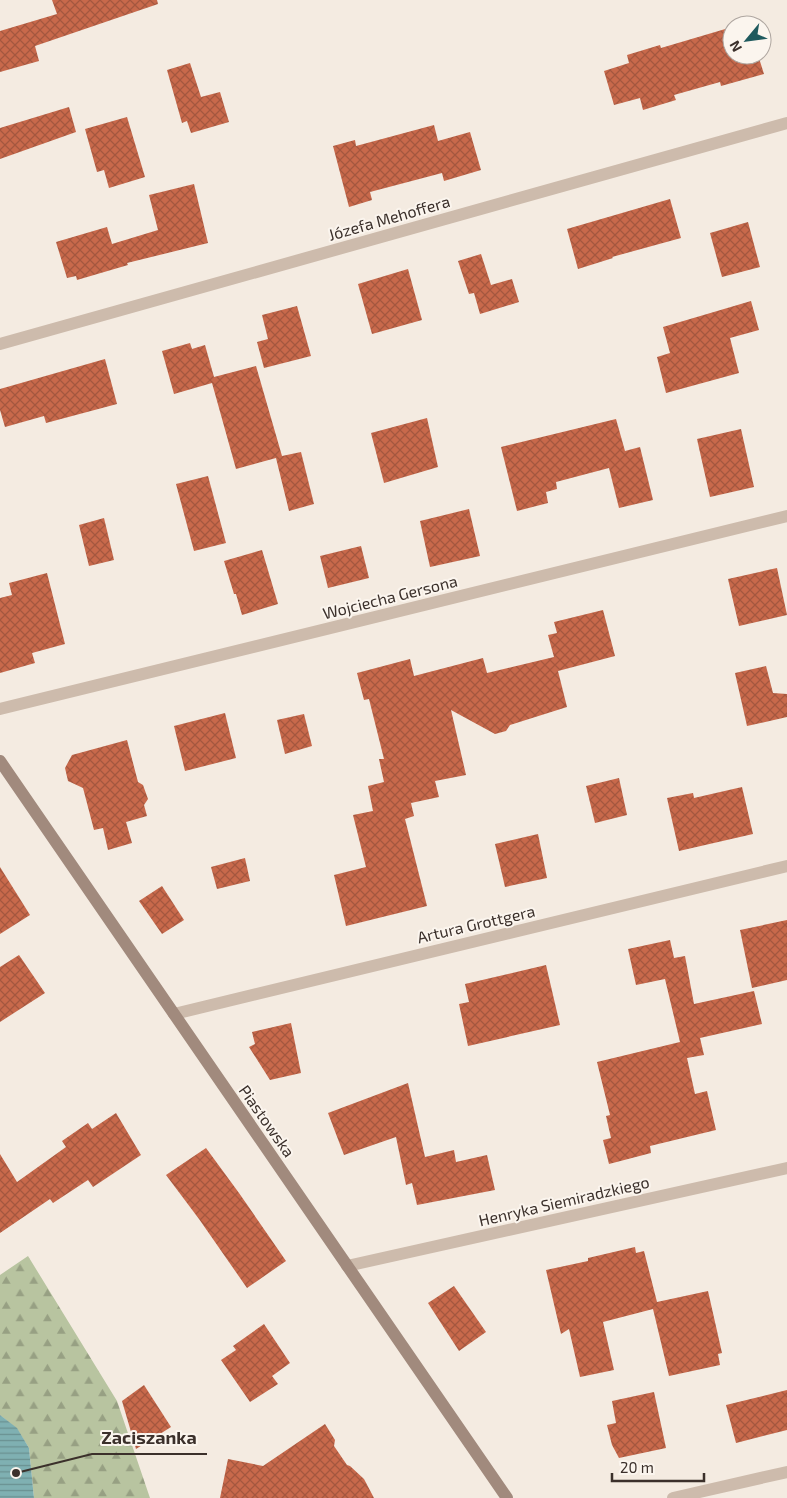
<svg xmlns="http://www.w3.org/2000/svg" width="787" height="1498" font-family="'Exo 2',sans-serif">
<style>
.forest{fill:url(#forest-firs)}
.water{fill:url(#water-rules)}
.building{fill:url(#building-cross-hatch)}
.lines{fill:none;stroke-linecap:round;stroke-linejoin:round}
.street{stroke:#cdbbac;stroke-width:12}
.secondary{stroke:#a18a7d;stroke-width:12}
.labels{text-anchor:middle;stroke-width:4;stroke-linejoin:round;paint-order:stroke}
.street-label{font-size:16px;fill:#3b302b;stroke:#fbf5ee}
.leader{fill:none;stroke:#3b302b;stroke-width:2}
.callout-dot{fill:#3b302b;stroke:#fbf5ee;stroke-width:2}
.callout-label{font-size:18px;text-anchor:middle;font-weight:bold;fill:#3b302b;stroke:#fbf5ee;stroke-width:4;stroke-linejoin:round;paint-order:stroke}
</style>
<defs>
<pattern id="forest-firs" width="22" height="20" patternUnits="userSpaceOnUse" patternTransform="scale(1.25)"><rect width="22" height="20" fill="#b8c4a0"/><path d="M5 1l3.5 6h-7zM16 11l3.5 6h-7z" fill="#97a083"/></pattern>
<pattern id="water-rules" width="6" height="5" patternUnits="userSpaceOnUse" patternTransform="scale(1.25)"><rect width="6" height="5" fill="#7fb0b2"/><path d="M0 2.5h6" fill="none" stroke="#699091"/></pattern>
<pattern id="building-cross-hatch" width="8" height="8" patternUnits="userSpaceOnUse" patternTransform="scale(1.25)"><rect width="8" height="8" fill="#c8694b"/><path d="M0 0l8 8M0 8l8-8" fill="none" stroke="#a4573f"/></pattern>
</defs>
<rect width="100%" height="100%" fill="#f4ebe1"/>
<polygon class="forest" points="28,1256 117,1401 150,1498 34,1498 29,1448 17,1429 0,1415 0,1275"/>
<polygon class="water" points="0,1415 17,1428 29,1448 34,1498 0,1498"/>
<g class="building">
<polygon points="52,0 157,0 158,4 35,46 39,61 0,72 0,31 57,14"/>
<polygon points="732,27 732,55 758,55 764,74 721,86 720,82 674,95 676,100 643,110 640,98 614,105 604,71 629,63 627,55 660,45 661,48"/>
<polygon points="190,63 201,97 220,92 229,122 191,133 187,121 182,123 167,70"/>
<polygon points="69,107 76,132 0,159 0,128"/>
<polygon points="127,117 145,177 109,188 104,170 97,172 85,129"/>
<polygon points="434,125 438,141 470,132 481,170 444,181 442,173 370,192 372,200 349,207 333,146 355,140 356,146"/>
<polygon points="194,184 208,243 127,263 128,265 77,280 76,276 67,278 56,242 107,227 112,244 158,230 149,195"/>
<polygon points="670,199 681,238 612,257 613,258 578,269 567,229"/>
<polygon points="748,222 760,267 722,277 710,233"/>
<polygon points="481,254 491,285 512,279 519,302 480,314 474,293 469,294 458,261"/>
<polygon points="408,269 422,320 372,334 358,284"/>
<polygon points="751,301 759,330 730,338 739,373 666,393 657,357 670,353 663,327"/>
<polygon points="297,306 311,356 264,368 257,342 268,339 262,315"/>
<polygon points="190,343 192,349 205,345 214,377 256,366 282,456 301,452 314,504 289,511 276,458 236,469 212,383 174,394 162,351"/>
<polygon points="105,359 117,404 46,423 44,416 5,427 0,410 0,389"/>
<polygon points="427,418 438,467 384,483 371,433"/>
<polygon points="616,419 625,451 640,447 653,500 619,508 609,468 556,482 557,489 546,492 548,503 517,511 501,447"/>
<polygon points="741,429 754,487 710,497 697,439"/>
<polygon points="208,476 226,543 194,551 176,484"/>
<polygon points="469,509 480,556 430,567 420,521"/>
<polygon points="104,518 114,560 89,566 79,525"/>
<polygon points="361,546 369,578 328,588 320,556"/>
<polygon points="262,550 278,604 242,615 236,594 234,594 224,561"/>
<polygon points="777,568 787,615 739,626 728,579"/>
<polygon points="47,573 65,644 32,653 35,663 0,673 0,598 12,595 9,583"/>
<polygon points="603,610 615,656 558,671 567,707 510,725 506,731 495,734 451,710 466,775 435,781 439,797 411,803 414,816 405,819 427,906 346,926 334,875 366,867 353,815 373,811 368,786 384,782 379,759 384,759 369,699 364,700 357,673 410,659 414,676 483,658 487,673 554,657 548,635 557,633 554,622"/>
<polygon points="766,666 773,693 787,694 787,717 747,726 735,673"/>
<polygon points="225,713 236,758 185,771 174,726"/>
<polygon points="304,714 312,746 285,754 277,720"/>
<polygon points="127,740 138,782 143,785 148,799 144,805 147,816 126,822 132,843 108,850 103,828 94,830 83,788 68,781 65,768 72,755"/>
<polygon points="619,778 627,815 595,823 586,786"/>
<polygon points="742,787 753,834 679,851 667,798 693,793 694,798"/>
<polygon points="538,834 547,878 505,887 495,844"/>
<polygon points="245,858 250,881 217,889 211,867"/>
<polygon points="0,867 30,915 0,934"/>
<polygon points="162,886 184,920 162,934 139,901"/>
<polygon points="787,920 787,980 752,988 740,930"/>
<polygon points="670,940 674,958 685,956 694,1004 754,991 762,1024 700,1038 704,1055 687,1058 695,1094 707,1091 716,1130 650,1146 651,1153 609,1164 603,1140 611,1138 606,1116 610,1115 597,1062 680,1042 665,979 636,985 628,949"/>
<polygon points="19,955 45,993 0,1022 0,967"/>
<polygon points="546,965 560,1025 468,1046 459,1004 469,1002 465,984"/>
<polygon points="291,1023 301,1073 270,1080 249,1047 255,1044 252,1032"/>
<polygon points="408,1083 425,1157 454,1150 456,1162 487,1155 495,1190 417,1205 412,1183 406,1185 396,1137 344,1155 328,1113"/>
<polygon points="116,1113 141,1155 93,1187 88,1180 53,1203 50,1199 0,1233 0,1154 17,1182 66,1147 62,1141 88,1123 92,1129"/>
<polygon points="206,1148 239,1193 286,1261 247,1288 199,1219 166,1175"/>
<polygon points="635,1247 636,1253 644,1251 657,1302 708,1291 722,1353 718,1354 720,1365 669,1376 653,1309 603,1322 614,1370 580,1377 569,1329 561,1334 546,1270 588,1261 588,1258"/>
<polygon points="454,1286 486,1332 459,1351 428,1303"/>
<polygon points="264,1324 290,1363 272,1376 278,1384 250,1402 221,1360 236,1350 233,1346"/>
<polygon points="144,1385 171,1427 136,1449 122,1401"/>
<polygon points="787,1390 787,1430 736,1443 726,1405"/>
<polygon points="654,1392 666,1448 619,1458 612,1445 607,1425 616,1423 612,1401"/>
<polygon points="325,1424 335,1440 334,1446 347,1465 350,1466 364,1479 374,1498 220,1498 228,1459 263,1466"/>
</g>
<g class="lines">
<g class="street">
<polyline points="0,344 787,123"/>
<polyline points="0,709 787,516"/>
<polyline points="174,1014 787,866"/>
<polyline points="347,1266 787,1168"/>
<polyline points="673,1498 787,1472"/>
</g>
<polyline class="secondary" points="0,761 507,1498"/>
</g>
<g class="labels">
<g class="street-label">
<text transform="translate(389 218) rotate(-16)" y="6">Józefa Mehoffera</text>
<text transform="translate(390 597) rotate(-14)" y="6">Wojciecha Gersona</text>
<text transform="translate(476 924) rotate(-13)" y="6">Artura Grottgera</text>
<text transform="translate(267 1121) rotate(55)" y="6">Piastowska</text>
<text transform="translate(564 1201) rotate(-13)" y="6">Henryka Siemiradzkiego</text>
</g>
</g>
<path class="leader" d="M16 1473L92 1454H207"/>
<circle class="callout-dot" cx="16" cy="1473" r="5"/>
<g class="callout-label">
<text x="149" y="1444">Zaciszanka</text>
</g>
<g transform="translate(747 40) rotate(241)"><circle r="24" fill="#fbf5ee" stroke="#aea6a0"/>
<path d="M0-4L9 19L0 12L-9 19Z" fill="#1f5a5e"/>
<text y="-8" font-size="14" font-weight="bold" text-anchor="middle" fill="#3b302b">N</text>
</g>
<path d="M612 1473v8h92v-8" fill="none" stroke="#3b302b" stroke-width="2.5"/>
<text x="620" y="1473" font-size="15" fill="#3b302b" stroke="#fbf5ee" stroke-width="4" paint-order="stroke">20 m</text>
</svg>
